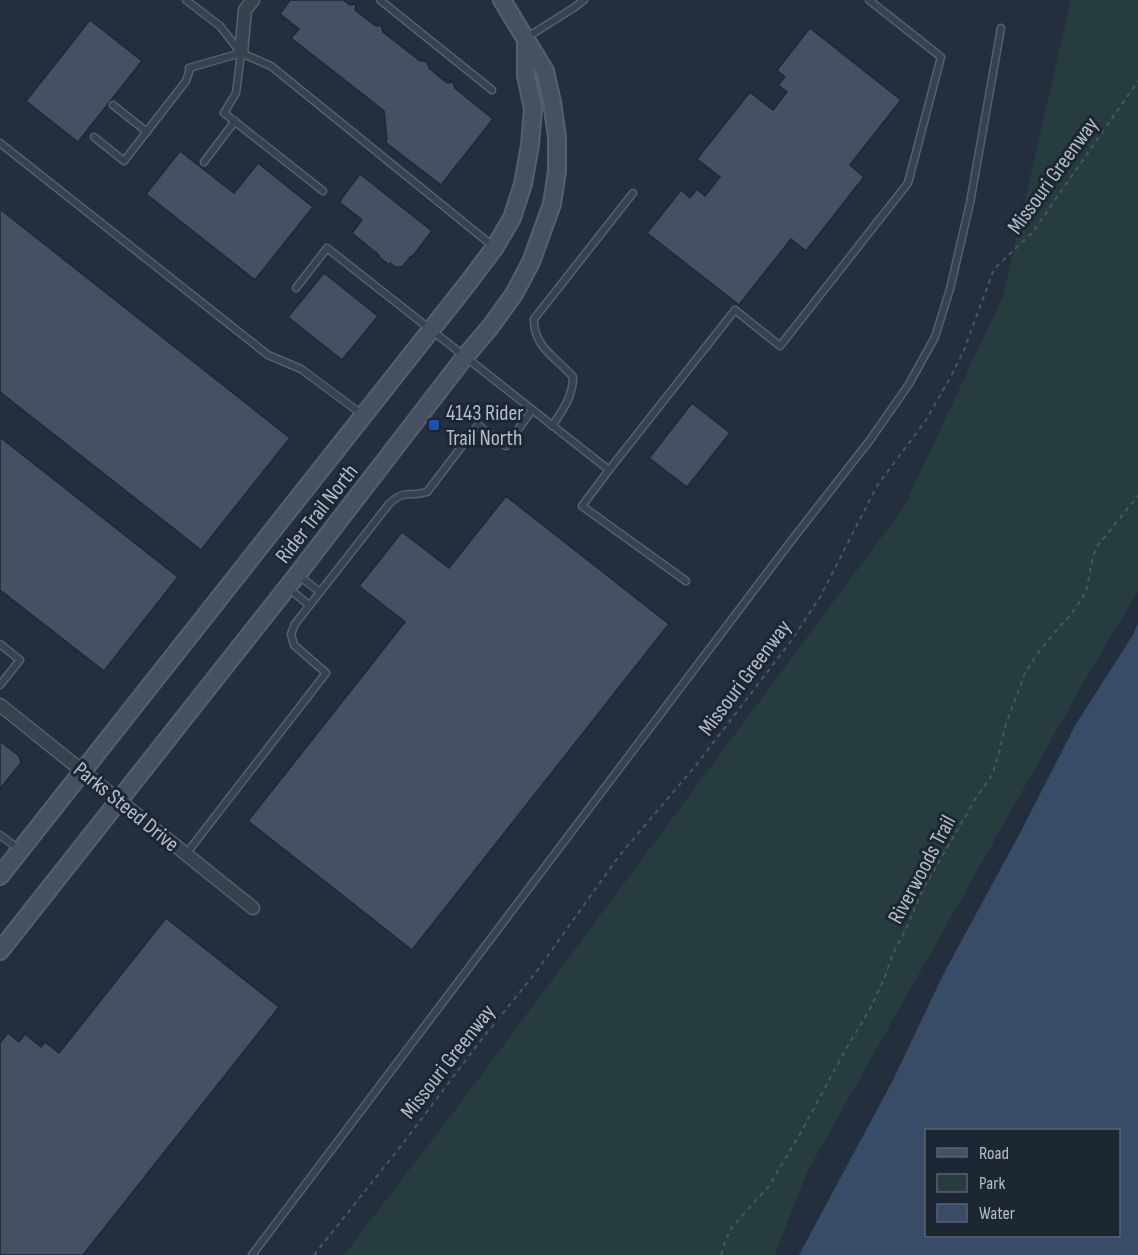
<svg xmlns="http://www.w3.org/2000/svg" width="1138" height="1255" font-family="'Sofia Sans Condensed',sans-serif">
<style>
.green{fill:#263c3f}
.water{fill:#394c67;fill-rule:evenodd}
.building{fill:#455162;stroke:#1f2835;stroke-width:1.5}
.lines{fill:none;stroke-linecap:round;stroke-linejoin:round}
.lane-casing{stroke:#565f6c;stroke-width:9}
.street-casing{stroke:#565f6c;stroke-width:15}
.secondary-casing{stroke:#565f6c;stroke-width:20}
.path{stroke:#44595c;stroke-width:2;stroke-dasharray:4.5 4.5;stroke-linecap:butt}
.lane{stroke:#38414e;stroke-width:6}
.street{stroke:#38414e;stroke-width:12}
.secondary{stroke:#465061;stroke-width:16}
.transit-dot{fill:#1a4fb4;stroke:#1d2633;stroke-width:2}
.labels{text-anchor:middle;stroke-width:6;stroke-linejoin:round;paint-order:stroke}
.street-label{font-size:22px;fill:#b4bcc9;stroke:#1d2633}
.poi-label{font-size:22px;fill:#b4bcc9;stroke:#1d2633;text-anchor:start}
</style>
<rect width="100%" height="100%" fill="#242f3e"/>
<polygon class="green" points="1071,0 1138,0 1138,591 1090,671 807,1172 775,1255 344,1255 471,1089 904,507 1003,296"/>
<path class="water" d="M1138,623V1255H799L893,1080L944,973L1019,835L1076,724L1133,635ZM926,1130H1118V1236H926Z"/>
<g class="building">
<polygon points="290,0 343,0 350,5 356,4 355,10 376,26 381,25 383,32 419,60 427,62 429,68 447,83 453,82 455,88 493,119 441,185 385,142 387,139 384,111 291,38 299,29 280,14"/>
<polygon points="90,20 142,61 78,142 26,101"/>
<polygon points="810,28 901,100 850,165 864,177 806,251 791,239 739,305 647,233 681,190 690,198 697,189 705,196 720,177 697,159 750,92 773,110 787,92 778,85 785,77 777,70"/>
<polygon points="180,151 234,193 258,163 313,207 255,280 146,194"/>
<polygon points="360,174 432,231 412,257 411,256 402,267 395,267 390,263 389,265 378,256 379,255 352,233 362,220 339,202"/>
<polygon points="0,209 290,438 201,550 0,392"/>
<polygon points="324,273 378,316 342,360 288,317"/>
<polygon points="692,403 730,433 687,487 649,458"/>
<polygon points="0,437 178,577 104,671 0,590"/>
<polygon points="506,496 669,624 412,950 248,821 405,622 359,586 402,532 449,568"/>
<polygon points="0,741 19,756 21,763 0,789"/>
<polygon points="166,918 279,1007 83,1255 0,1255 0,1043 8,1033 19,1042 25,1034 41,1047 45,1042 59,1053"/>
</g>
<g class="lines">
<defs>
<g id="lane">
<polyline points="186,0 220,26 241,53 271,66 494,247"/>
<polyline points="380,0 492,90"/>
<polyline points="526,38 575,7 584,0"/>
<polyline points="241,53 236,93 224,113 323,191"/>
<polyline points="113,105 147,132"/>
<polyline points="94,137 124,161 186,81 189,72 189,68 241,53"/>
<polyline points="0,143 268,355 301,369 363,415"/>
<polyline points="204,162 235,121"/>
<polyline points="296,288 327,248 609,470 582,506 686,581"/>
<path d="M552,426C563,410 573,396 573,377C557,358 533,347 534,319L633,193"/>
<polyline points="609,470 735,310 780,346 908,183 941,57 869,0"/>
<polyline points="299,576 320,592"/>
<polyline points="288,588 309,605"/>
<polyline points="0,644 20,660 0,685"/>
<polyline points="0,835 20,850"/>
<path d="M186,854L326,673L294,645L291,634L295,624L389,504C406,488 409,498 427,492L478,425L506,446L532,410"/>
<polyline points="252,1255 788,545 870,440 909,384 935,337 950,289 970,203 1001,28"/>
</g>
<g id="street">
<polyline points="241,53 245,10 253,0"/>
<polyline points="0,705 253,908"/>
</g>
<g id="secondary">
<polyline points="0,876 468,283 495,247 512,218 523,184 530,145 533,109 526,76 526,39"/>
<polyline points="0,951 297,575 464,358 491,326 514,294 531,262 552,204 557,171 557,137 552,102 545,71 502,0"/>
</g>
</defs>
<use href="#lane" class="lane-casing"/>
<use href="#street" class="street-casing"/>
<use href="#secondary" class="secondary-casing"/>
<g class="path">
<polyline points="314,1255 401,1146 481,1040 534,975 619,856 697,764 791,641 820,597 877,486 926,420 950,378 964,350 994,269 1032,233 1138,81"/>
<polyline points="721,1255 726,1239 732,1227 769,1186 800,1134 846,1049 870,1009 884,979 893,954 907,927 922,891 976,798 992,775 999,753 1006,724 1025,673 1038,653 1054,633 1072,613 1086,592 1093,556 1098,545 1138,496"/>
</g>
<use href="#lane" class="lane"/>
<use href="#street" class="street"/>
<use href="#secondary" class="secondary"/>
</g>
<rect class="transit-dot" x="428" y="419" width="12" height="12" rx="3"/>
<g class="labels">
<g class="street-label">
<text transform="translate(1052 175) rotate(-54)" y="8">Missouri Greenway</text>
<text transform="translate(316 513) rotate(-52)" y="8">Rider Trail North</text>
<text transform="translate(744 677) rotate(-53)" y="8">Missouri Greenway</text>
<text transform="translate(127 806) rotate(39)" y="8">Parks Steed Drive</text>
<text transform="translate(921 869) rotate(-62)" y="8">Riverwoods Trail</text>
<text transform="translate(447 1061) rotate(-52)" y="8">Missouri Greenway</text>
</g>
<g class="poi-label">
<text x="446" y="420">4143 Rider<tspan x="446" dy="25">Trail North</tspan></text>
</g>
</g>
<rect x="925" y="1129" width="195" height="108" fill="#1d2633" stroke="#59626f" stroke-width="1.5"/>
<rect x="937" y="1148" width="30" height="9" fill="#465061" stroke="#59626f" stroke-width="1.5"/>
<text x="979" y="1159" font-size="18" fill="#b4bcc9">Road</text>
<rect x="937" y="1174" width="30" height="18" fill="#263c3f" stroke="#59626f" stroke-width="1.5"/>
<text x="979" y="1189" font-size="18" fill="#b4bcc9">Park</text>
<rect x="937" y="1204" width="30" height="18" fill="#394c67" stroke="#59626f" stroke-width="1.5"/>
<text x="979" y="1219" font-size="18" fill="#b4bcc9">Water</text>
</svg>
